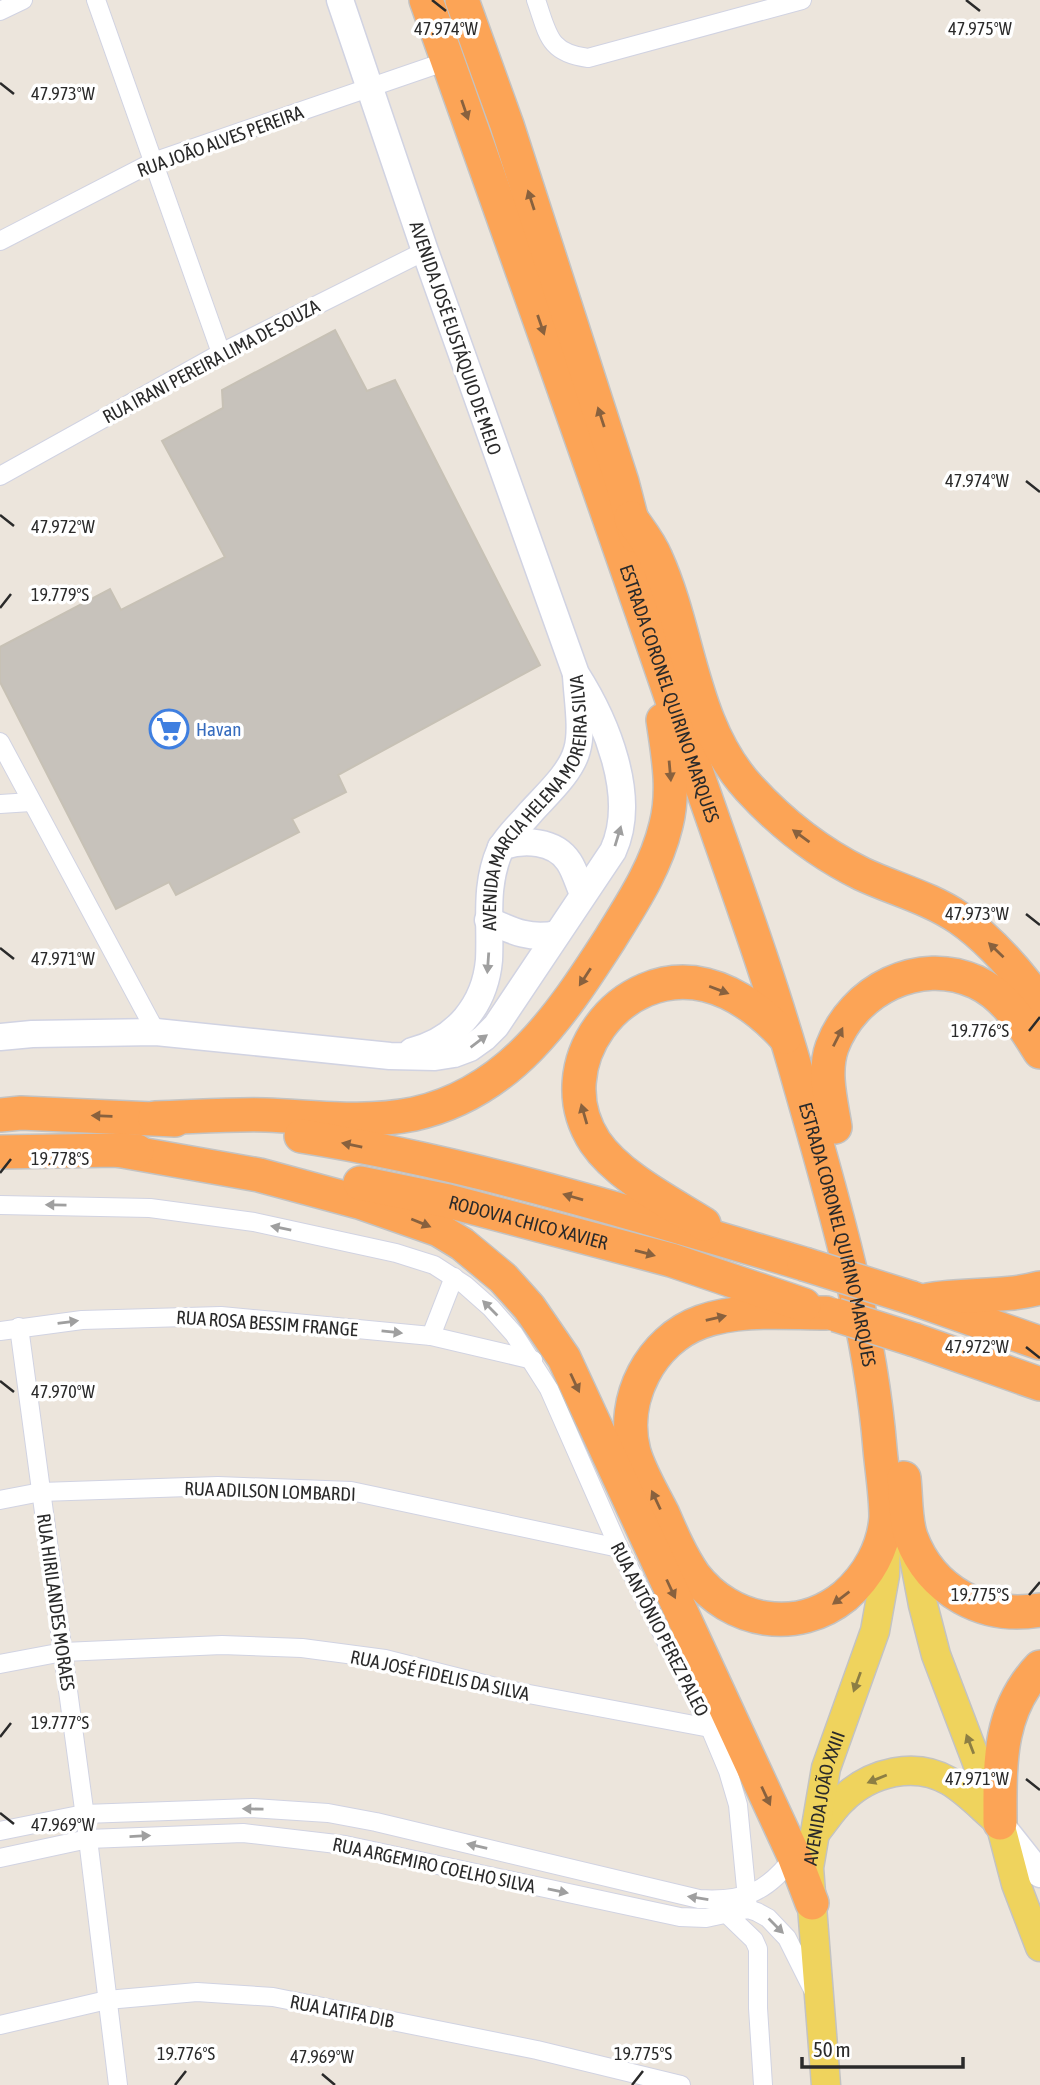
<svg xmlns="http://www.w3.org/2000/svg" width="1040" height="2085" font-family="'Asap Condensed',sans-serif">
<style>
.building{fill:#c7c2bb;stroke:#c7c1b5;stroke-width:2}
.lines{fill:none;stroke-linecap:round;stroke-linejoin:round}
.street-casing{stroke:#d1d3e2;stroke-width:20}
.secondary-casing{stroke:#d1d3e2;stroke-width:29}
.primary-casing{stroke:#c3c3c3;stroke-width:31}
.highway-casing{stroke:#c3c3c3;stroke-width:36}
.street{stroke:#fff;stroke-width:18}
.secondary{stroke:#fff;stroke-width:26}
.primary{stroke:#efd35d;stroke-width:28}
.highway{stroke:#fca456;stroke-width:33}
.highway-bridge-casing{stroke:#c3c3c3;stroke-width:36;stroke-linecap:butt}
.highway-bridge{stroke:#fca456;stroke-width:33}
.oneway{fill:#88613e}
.oneway2{fill:#9f9f9f}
.oneway3{fill:#8c7e44}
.ticks{fill:none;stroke:#2a2a2a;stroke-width:2.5}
.labels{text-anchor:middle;stroke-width:7;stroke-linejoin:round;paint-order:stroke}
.street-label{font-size:19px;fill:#2a2a2a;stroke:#fff}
.shop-label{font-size:19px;fill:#366cbe;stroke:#fff;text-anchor:start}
.ticks-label{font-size:18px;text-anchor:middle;fill:#2a2a2a;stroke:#fff;stroke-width:7;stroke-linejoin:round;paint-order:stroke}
</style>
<rect width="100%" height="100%" fill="#ece5dc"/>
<polygon class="building" points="335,330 367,391 395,380 540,665 338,775 346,792 292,819 299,832 176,895 169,882 116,909 0,682 0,647 110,589 121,610 225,557 162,441 223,408 222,390"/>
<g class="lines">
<defs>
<g id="street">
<polyline points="96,0 221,353"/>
<path d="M536,0C548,34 548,53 588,58L802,0"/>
<polyline points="0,11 23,0"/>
<polyline points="0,241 153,162 447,61"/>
<polyline points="0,476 221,353 425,251"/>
<polyline points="0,742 156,1032"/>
<polyline points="0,804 31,802"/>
<polyline points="0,1205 150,1208 254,1222 396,1253 434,1265 465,1285 491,1308 514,1334 549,1389 619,1548 710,1728 728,1771 738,1805 748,1909"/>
<polyline points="19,1327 88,1839 118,2085"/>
<polyline points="0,1331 82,1320 221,1316 431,1336 533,1360"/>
<polyline points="431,1336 454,1277"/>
<polyline points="0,1500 41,1492 218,1486 351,1491 619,1548"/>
<polyline points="0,1664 63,1652 222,1645 302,1648 385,1659 508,1690 710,1728"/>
<path d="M0,1831L84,1814L252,1808L328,1813L376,1822L699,1899C744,1902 768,1892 795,1855"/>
<polyline points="0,1858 88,1839 243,1833 345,1845 680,1917 706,1918 748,1909 757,1912 768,1918 787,1938 813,1990"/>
<polyline points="726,1905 727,1914 754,1940 758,1949 758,2008 763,2085"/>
<polyline points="0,2025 107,2000 197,1992 273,1997 537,2050 681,2085"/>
</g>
<g id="secondary">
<path d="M501,847C523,839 555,840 569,862C575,871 578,883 583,894"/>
<path d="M488,920C512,931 530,940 557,934"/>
<path d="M0,1037L32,1034L156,1032L390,1056L435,1057L454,1054L470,1048L484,1038L496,1026L613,851C638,797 606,721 576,674L425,251L340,0"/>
<path id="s1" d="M412,1051C456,1040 485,1005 489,960C491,922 484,887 500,850C506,837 521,824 530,813C546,795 571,773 577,750C583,730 577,697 576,675"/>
<polyline points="1002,1826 1040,1874"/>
</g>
<g id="primary">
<polyline points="912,1547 923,1605 936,1655 1000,1823 1016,1884 1040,1947"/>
<path d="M816,1832C825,1821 833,1808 843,1799C871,1772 915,1761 949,1781C966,1791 980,1806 995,1819"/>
<path id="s2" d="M826,2085L809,1868L826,1768L875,1631L885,1575L886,1537"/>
</g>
<g id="highway">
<path id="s3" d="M426,0C514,248 603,495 687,744C725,856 767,967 799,1081C833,1200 870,1325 880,1449C882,1471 886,1495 886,1517C884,1548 868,1576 845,1596C797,1635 731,1623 694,1575C681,1556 672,1535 663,1514C653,1494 640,1473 634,1452C620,1399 651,1340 701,1322C740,1308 786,1313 826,1313"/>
<polyline points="462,0 507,125 622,482 636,536"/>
<path d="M631,518C640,531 650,543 656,558C690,633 691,725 749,788C782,824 819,853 862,874C894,889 930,898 959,918C991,940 1017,971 1040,1002"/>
<polyline points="0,1115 21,1113 175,1120"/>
<path d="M155,1118C192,1117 229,1114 266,1115C317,1117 364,1124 414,1114C510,1093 561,1015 610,939C633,902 656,867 666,825C675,790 668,755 663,720"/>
<path d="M835,1127C831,1102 823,1072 832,1047C853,990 919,956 976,982C1006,996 1023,1025 1040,1052"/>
<path d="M301,1136C472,1163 638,1215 804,1264"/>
<polyline points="117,1150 259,1175 359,1202 439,1230 462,1244 503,1278 529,1307 564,1358 794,1856 812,1903"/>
<polyline points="0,1152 117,1150 137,1151"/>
<path id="s4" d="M360,1183L448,1201L671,1260L804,1305"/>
<path d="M704,1224C669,1202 618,1176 595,1142C545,1066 620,964 706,985C738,993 764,1014 785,1037"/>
<polyline points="912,1298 1040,1343"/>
<path d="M928,1300C965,1293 1003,1298 1040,1288"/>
<polyline points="915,1340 1040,1384"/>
<path d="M904,1478C906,1496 905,1520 911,1537C931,1591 984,1620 1040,1610"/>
<path d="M1000,1823C1000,1766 997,1712 1040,1667"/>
</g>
</defs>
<use href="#street" class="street-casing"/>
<use href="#secondary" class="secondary-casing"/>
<use href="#primary" class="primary-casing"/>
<use href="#highway" class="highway-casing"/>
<use href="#street" class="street"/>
<use href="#secondary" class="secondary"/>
<use href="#primary" class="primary"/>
<use href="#highway" class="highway"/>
<defs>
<g id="highway-bridge">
<polyline points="804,1264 912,1298"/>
<polyline points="836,1315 915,1340"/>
</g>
</defs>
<use href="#highway-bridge" class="highway-bridge-casing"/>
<use href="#highway-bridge" class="highway-bridge"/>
</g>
<defs><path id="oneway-solid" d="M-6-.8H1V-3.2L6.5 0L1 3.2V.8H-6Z" transform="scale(1.75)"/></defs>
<g class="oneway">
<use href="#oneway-solid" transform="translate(465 110) rotate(71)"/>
<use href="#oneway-solid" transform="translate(531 200) rotate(-108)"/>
<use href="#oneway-solid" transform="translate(541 325) rotate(71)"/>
<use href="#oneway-solid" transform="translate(601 417) rotate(-108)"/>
<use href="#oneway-solid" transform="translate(670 771) rotate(85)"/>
<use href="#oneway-solid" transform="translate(801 836) rotate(-144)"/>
<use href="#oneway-solid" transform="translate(996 950) rotate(-136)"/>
<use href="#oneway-solid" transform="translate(585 977) rotate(123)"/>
<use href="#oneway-solid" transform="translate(719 990) rotate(21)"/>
<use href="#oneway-solid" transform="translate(838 1037) rotate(-63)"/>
<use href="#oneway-solid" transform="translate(584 1114) rotate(-106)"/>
<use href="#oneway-solid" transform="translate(102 1116) rotate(-178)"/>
<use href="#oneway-solid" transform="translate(352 1145) rotate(-168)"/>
<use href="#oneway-solid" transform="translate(573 1197) rotate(-164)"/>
<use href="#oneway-solid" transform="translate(421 1223) rotate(22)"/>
<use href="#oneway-solid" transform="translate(645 1253) rotate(15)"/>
<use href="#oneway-solid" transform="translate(716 1318) rotate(-13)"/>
<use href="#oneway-solid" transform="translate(575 1383) rotate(65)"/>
<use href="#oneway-solid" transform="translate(656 1500) rotate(-115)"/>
<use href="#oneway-solid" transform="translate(671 1589) rotate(65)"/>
<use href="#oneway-solid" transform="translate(841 1598) rotate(143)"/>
<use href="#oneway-solid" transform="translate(766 1796) rotate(65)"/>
</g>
<g class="oneway2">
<use href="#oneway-solid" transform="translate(618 836) rotate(-73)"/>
<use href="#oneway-solid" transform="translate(488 963) rotate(94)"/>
<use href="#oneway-solid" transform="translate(479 1041) rotate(-37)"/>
<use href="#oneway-solid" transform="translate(56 1205) rotate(-179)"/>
<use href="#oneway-solid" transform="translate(281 1228) rotate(-168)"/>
<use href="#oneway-solid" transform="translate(490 1308) rotate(-135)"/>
<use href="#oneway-solid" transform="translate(68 1322) rotate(-7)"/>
<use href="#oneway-solid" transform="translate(392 1332) rotate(6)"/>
<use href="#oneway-solid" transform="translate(253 1809) rotate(-179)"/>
<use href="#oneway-solid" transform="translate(140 1836) rotate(-3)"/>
<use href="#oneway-solid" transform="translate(477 1846) rotate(-167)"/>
<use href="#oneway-solid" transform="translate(558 1891) rotate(12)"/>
<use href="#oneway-solid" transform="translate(698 1898) rotate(-171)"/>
<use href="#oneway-solid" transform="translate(776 1926) rotate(45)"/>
</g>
<g class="oneway3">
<use href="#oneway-solid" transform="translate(857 1682) rotate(110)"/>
<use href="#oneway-solid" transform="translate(970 1744) rotate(-111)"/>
<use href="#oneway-solid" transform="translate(877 1779) rotate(158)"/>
</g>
<path class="ticks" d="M432,0L446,11M966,0L980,11M0,83L14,94M1026,481L1040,492M0,515L14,526M0,608L11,594M1026,914L1040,925M0,948L14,959M1029,1031L1040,1017M0,1173L11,1159M1026,1347L1040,1358M0,1381L14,1392M1029,1595L1040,1582M0,1737L11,1723M1026,1779L1040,1790M0,1813L14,1824M322,2074L335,2085M175,2085L186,2071M632,2085L643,2071"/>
<defs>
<symbol id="supermarket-ring" viewBox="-11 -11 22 22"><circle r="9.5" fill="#fff" stroke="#3f7fe0" stroke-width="1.5"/><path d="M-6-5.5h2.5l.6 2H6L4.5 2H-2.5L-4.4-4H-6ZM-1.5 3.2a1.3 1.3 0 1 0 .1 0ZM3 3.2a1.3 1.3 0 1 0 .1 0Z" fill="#3f7fe0"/></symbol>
</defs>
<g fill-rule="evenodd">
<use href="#supermarket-ring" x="147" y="707" width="44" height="44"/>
</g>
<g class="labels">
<g class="street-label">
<text transform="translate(220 141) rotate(-20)" y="7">RUA JOÃO ALVES PEREIRA</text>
<text transform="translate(456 338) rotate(71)" y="7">AVENIDA JOSÉ EUSTÁQUIO DE MELO</text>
<text transform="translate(211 361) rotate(-28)" y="7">RUA IRANI PEREIRA LIMA DE SOUZA</text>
<text dy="7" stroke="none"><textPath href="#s3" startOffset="735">ESTRADA CORONEL QUIRINO MARQUES</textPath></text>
<text dy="7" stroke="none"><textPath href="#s1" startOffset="299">AVENIDA MARCIA HELENA MOREIRA SILVA</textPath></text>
<text dy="7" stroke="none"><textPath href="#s4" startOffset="173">RODOVIA CHICO XAVIER</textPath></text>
<text dy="7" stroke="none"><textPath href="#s3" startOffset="1302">ESTRADA CORONEL QUIRINO MARQUES</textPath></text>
<text transform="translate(267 1323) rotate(4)" y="7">RUA ROSA BESSIM FRANGE</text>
<text transform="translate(270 1491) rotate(2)" y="7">RUA ADILSON LOMBARDI</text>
<text transform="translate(56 1602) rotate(82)" y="7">RUA HIRILANDES MORAES</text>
<text transform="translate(660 1629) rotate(63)" y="7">RUA ANTÔNIO PEREZ PALEO</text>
<text transform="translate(440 1675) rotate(12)" y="7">RUA JOSÉ FIDELIS DA SILVA</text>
<text dy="7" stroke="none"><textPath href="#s2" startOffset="289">AVENIDA JOÃO XXIII</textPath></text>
<text transform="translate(434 1865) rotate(12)" y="7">RUA ARGEMIRO COELHO SILVA</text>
<text transform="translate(342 2011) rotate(11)" y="7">RUA LATIFA DIB</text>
</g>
<g class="shop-label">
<text x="196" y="736">Havan</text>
</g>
</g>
<g class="ticks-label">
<text x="980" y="35">47.975°W</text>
<text x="446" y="35">47.974°W</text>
<text x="63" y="100">47.973°W</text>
<text x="977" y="487">47.974°W</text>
<text x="63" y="533">47.972°W</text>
<text x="60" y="601">19.779°S</text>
<text x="977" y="920">47.973°W</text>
<text x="63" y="965">47.971°W</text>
<text x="980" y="1037">19.776°S</text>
<text x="60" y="1165">19.778°S</text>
<text x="977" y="1353">47.972°W</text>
<text x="63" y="1398">47.970°W</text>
<text x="980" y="1601">19.775°S</text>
<text x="60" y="1729">19.777°S</text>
<text x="977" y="1785">47.971°W</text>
<text x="63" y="1831">47.969°W</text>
<text x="186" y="2060">19.776°S</text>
<text x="643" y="2060">19.775°S</text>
<text x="322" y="2063">47.969°W</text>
</g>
<path d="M802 2057v10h161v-10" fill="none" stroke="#2a2a2a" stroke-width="3.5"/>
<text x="813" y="2057" font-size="21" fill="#2a2a2a" stroke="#ffffff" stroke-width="5" paint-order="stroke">50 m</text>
</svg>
